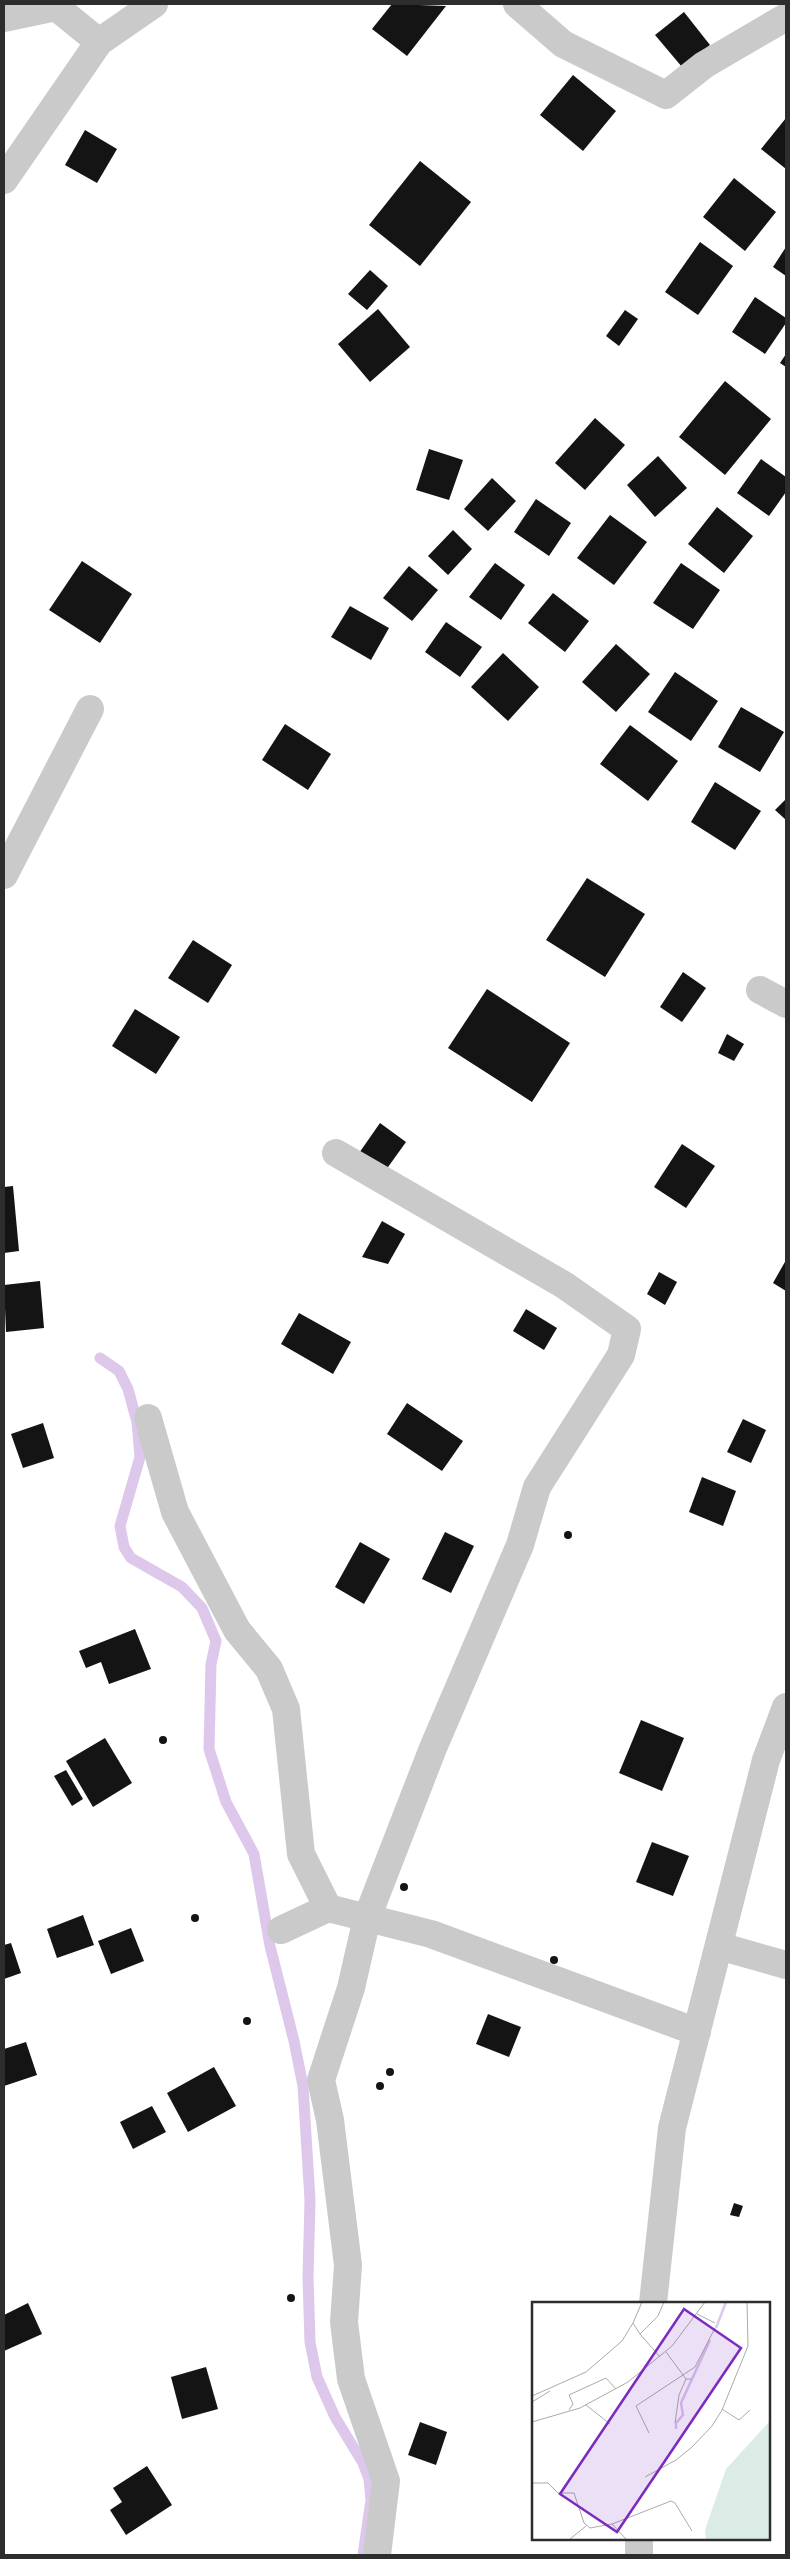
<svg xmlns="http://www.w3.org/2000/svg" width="790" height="2559" font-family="Manrope,sans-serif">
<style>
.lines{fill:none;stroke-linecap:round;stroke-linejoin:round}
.stream{stroke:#ddc7eb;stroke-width:11}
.building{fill:#141414}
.minor{stroke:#cacaca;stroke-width:28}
.inset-river{fill:none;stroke:#ddc7eb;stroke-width:2.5}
.inset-road{fill:none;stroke:#ababab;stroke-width:1}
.view{fill:#7b2cbf;fill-opacity:0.15;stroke:#7b2cbf;stroke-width:2.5}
.inset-edge{fill:none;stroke:#2d2d2d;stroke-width:2.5}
</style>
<rect width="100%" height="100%" fill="#fff"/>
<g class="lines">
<polyline class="stream" points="100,1358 119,1371 128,1389 137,1422 140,1457 120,1526 124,1547 131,1558 182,1587 202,1608 216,1641 211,1664 209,1749 226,1802 254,1854 270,1946 294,2041 303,2086 310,2200 308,2277 310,2342 317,2377 335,2417 363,2463 369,2479 371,2500 363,2555"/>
</g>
<g class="building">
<polygon points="392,4 446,6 407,56 372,29"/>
<polygon points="684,12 710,45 682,67 655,35"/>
<polygon points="573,75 616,111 583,151 540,115"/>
<polygon points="786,118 786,169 761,149"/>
<polygon points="85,130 117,149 97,183 65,165"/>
<polygon points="420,161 471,202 420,266 369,225"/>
<polygon points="734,178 776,212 745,251 703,217"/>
<polygon points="700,242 733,266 698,315 665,292"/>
<polygon points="786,247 786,276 773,267"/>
<polygon points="370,270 388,286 367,310 348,294"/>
<polygon points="755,297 786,318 786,323 765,354 732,332"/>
<polygon points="378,309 410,347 370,382 338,344"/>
<polygon points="625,310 638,319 619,346 606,336"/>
<polygon points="786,354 786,367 780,363"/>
<polygon points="725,381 771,419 725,475 679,437"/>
<polygon points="595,418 625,445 585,490 555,463"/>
<polygon points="429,449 463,460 449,500 416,490"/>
<polygon points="658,456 687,488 655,517 627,485"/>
<polygon points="761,459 786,477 786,492 769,516 737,493"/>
<polygon points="492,478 516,501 488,531 464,509"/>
<polygon points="536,499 571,523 549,556 514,532"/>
<polygon points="717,507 753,536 724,573 688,544"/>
<polygon points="610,515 647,542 614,585 577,558"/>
<polygon points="453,530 472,549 448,575 428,556"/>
<polygon points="82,561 132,594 100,643 49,610"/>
<polygon points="495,563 525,585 501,620 469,597"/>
<polygon points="681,563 720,590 693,629 653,603"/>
<polygon points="409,566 438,590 412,621 383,598"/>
<polygon points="553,593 589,621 565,652 528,623"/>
<polygon points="350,606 389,628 371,660 331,637"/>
<polygon points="446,622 482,647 460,677 425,652"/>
<polygon points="616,644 650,674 616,712 582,682"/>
<polygon points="503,653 539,687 508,721 471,687"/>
<polygon points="675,672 718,701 691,741 648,712"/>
<polygon points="741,707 784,732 760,772 718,747"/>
<polygon points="285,724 331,754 308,790 262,760"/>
<polygon points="630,725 678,761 648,801 600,764"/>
<polygon points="715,782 761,811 735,850 691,822"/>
<polygon points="786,799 786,820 775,810"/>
<polygon points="587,878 645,914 605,977 546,940"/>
<polygon points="193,940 232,965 208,1003 168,978"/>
<polygon points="683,972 706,988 682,1022 660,1007"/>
<polygon points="487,989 570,1043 532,1102 448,1048"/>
<polygon points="135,1009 180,1037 156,1074 112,1046"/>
<polygon points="727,1034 744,1044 734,1061 718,1053"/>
<polygon points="380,1123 406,1142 383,1174 357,1156"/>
<polygon points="682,1144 715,1166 686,1208 654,1187"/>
<polygon points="13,1186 19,1251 4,1253 4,1187"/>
<polygon points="382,1221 405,1234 388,1264 362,1257"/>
<polygon points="786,1260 786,1291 773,1283"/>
<polygon points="659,1272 677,1282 665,1305 647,1294"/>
<polygon points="40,1281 44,1328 6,1332 4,1285"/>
<polygon points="526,1309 557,1328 544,1350 513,1331"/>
<polygon points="299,1313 351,1342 333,1374 281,1344"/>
<polygon points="407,1403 463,1441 442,1471 387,1434"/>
<polygon points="743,1419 766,1430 751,1463 727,1452"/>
<polygon points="43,1423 54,1458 23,1468 11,1434"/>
<polygon points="702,1477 736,1491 723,1526 689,1512"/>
<circle cx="568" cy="1535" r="4"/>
<polygon points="445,1532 474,1546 451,1593 422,1579"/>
<polygon points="360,1542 390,1559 364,1604 335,1587"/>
<polygon points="135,1629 151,1669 109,1684 101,1662 86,1668 79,1651"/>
<polygon points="641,1720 684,1738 662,1791 619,1773"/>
<circle cx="163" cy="1740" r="4"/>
<polygon points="105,1738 132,1783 93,1807 66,1761"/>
<polygon points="66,1770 83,1799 72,1806 54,1776"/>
<polygon points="652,1842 689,1856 673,1896 636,1882"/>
<circle cx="404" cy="1887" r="4"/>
<circle cx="195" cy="1918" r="4"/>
<polygon points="83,1915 94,1945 57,1958 47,1929"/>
<polygon points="131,1928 144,1961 111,1974 98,1941"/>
<polygon points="11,1943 21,1973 4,1979 4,1945"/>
<circle cx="554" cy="1960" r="4"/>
<polygon points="488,2014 521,2027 509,2057 476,2044"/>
<circle cx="247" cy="2021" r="4"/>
<polygon points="26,2042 37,2075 4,2086 4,2049"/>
<polygon points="214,2067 236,2106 188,2132 167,2093"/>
<circle cx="390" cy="2072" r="4"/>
<circle cx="380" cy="2086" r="4"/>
<polygon points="152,2106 166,2132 133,2149 120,2122"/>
<polygon points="734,2203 743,2206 739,2217 730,2215"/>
<circle cx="291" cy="2298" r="4"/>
<polygon points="28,2303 42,2334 4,2351 4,2315"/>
<polygon points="206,2367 218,2409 182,2419 171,2377"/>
<polygon points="420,2422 447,2432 436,2465 408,2455"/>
<polygon points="147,2466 172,2505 126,2535 110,2510 122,2502 113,2488"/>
</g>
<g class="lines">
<g class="minor">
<polyline points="517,4 563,44 666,95 704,65 786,17"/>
<polyline points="4,18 56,7 99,42"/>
<polyline points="4,180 99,42 154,4"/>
<polyline points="4,875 90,709"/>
<polyline points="760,990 786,1004"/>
<polyline points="336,1153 564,1285 627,1329 621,1355 537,1487 520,1545 433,1748 367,1918 351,1988 321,2080 330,2120 348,2265 344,2322 351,2379 386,2481 377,2555"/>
<polyline points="148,1418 175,1512 237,1630 269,1669 286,1709 301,1854 328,1908"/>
<polyline points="281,1930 328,1908 431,1934 697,2032"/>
<polyline points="719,1946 786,1965"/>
<polyline points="653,2303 672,2128 766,1760 786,1707"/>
<polyline points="639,2555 639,2538"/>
</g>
</g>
<g transform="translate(532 2302)">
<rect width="238" height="238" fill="#fff"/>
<path d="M237,120V237H174L173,228L194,167Z" fill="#dbebe6"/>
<path class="inset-river" d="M184,26L194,0M144,127V121L151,113L149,101L178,38"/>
<path class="inset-road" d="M165,12L183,21M101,21L110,0M134,50L154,77H159M128,55L108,32L126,14L132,0M0,94L54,70L90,39L101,21L108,32M0,100L18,89M54,103L78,122M190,107L207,118L218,108M37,108L41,102L37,93L50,87L74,76L84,87M0,120L48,106L96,80L140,44L173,0M143,121L147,93L154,77M117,131L104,104L163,65L183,26M113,175L144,158L160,145L180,124L190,108L216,44L215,0M0,181H16L26,191H42L52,221L58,226L80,222L139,199L143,201L160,229M80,222L94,237M38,237L54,224"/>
<path class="view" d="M152,7L209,46L85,230L28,192Z"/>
<rect width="238" height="238" class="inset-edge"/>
</g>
<rect width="790" height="2559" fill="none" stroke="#2d2d2d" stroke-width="10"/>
</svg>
